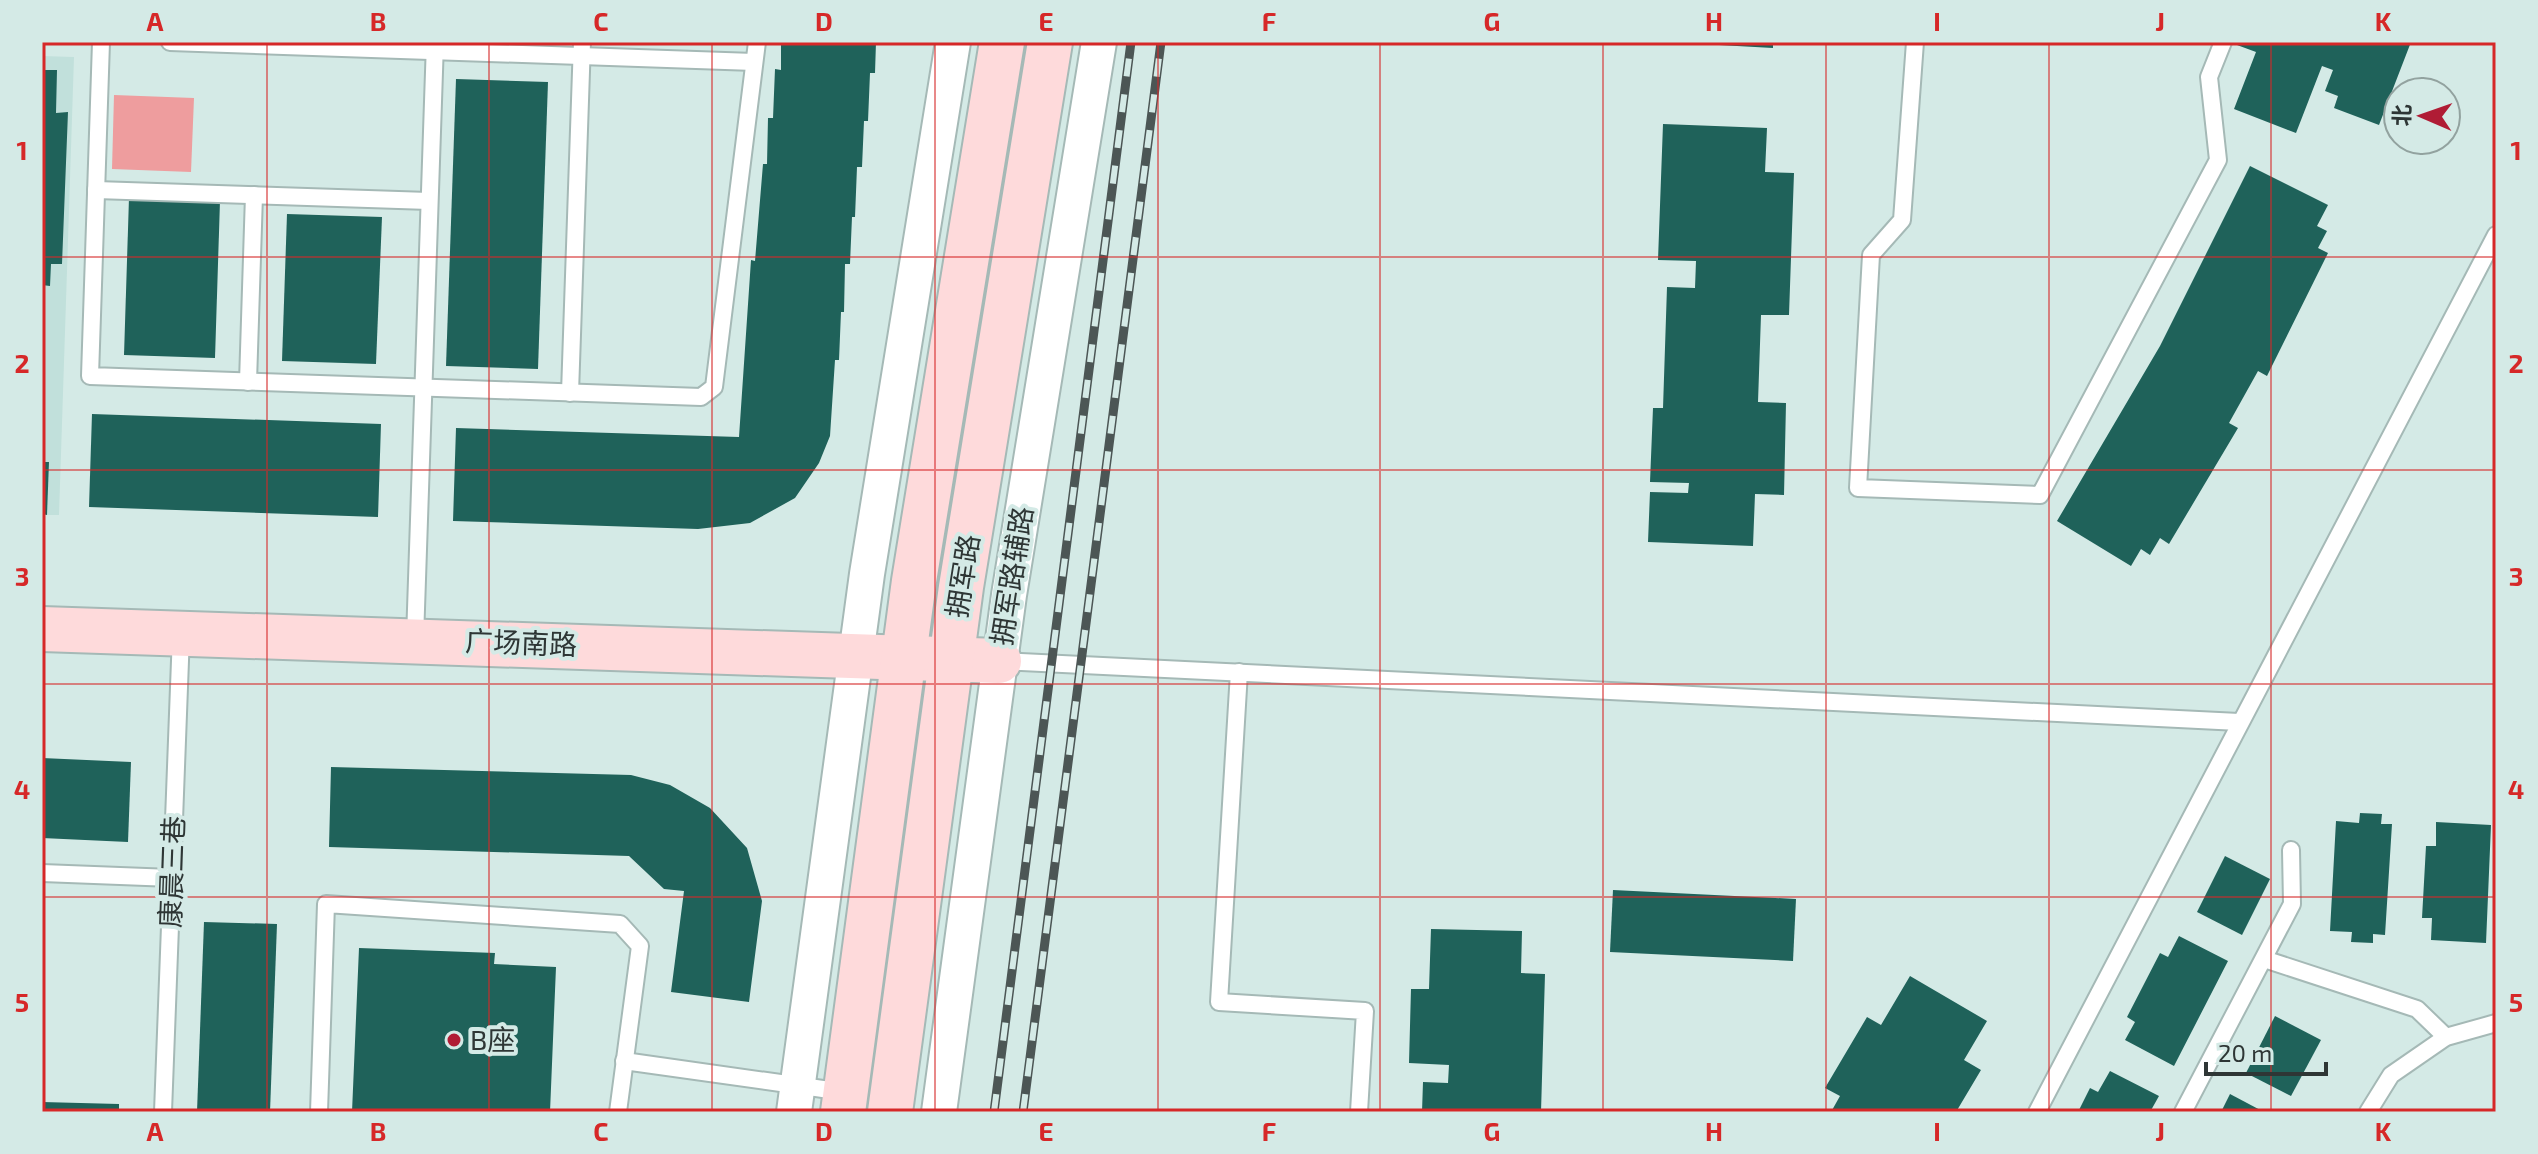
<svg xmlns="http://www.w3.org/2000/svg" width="2538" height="1154" font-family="'Exo 2','Noto Sans SC',sans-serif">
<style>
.built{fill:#c1e0db}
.green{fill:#ee9d9e}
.building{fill:#1f625a}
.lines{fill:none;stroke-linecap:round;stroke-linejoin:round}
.lane-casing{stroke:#a5b9b6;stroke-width:20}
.street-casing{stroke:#a5b9b6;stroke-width:38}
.secondary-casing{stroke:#a5b9b6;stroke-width:48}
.lane{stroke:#fff;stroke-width:16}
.street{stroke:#fff;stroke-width:34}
.secondary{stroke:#fedadb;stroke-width:44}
.rail-casing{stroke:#4c5655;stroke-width:9}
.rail{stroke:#d4eae6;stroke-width:6;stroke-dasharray:18;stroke-linecap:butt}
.grid{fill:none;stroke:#d62828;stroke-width:2;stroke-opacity:0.55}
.poi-dot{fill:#b01c35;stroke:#d4eae6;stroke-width:3}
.labels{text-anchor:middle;stroke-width:8;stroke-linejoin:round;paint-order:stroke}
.street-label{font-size:28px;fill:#2e3635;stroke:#d4eae6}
.poi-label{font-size:28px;fill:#2e3635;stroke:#d4eae6;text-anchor:start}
.neatline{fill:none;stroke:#d62828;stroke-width:3}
.grid-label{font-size:26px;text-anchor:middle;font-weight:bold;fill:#d62828}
</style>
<rect width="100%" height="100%" fill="#d4eae6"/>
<polygon class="built" points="42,56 74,57 59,515 47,515 49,463 42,462"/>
<polygon class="green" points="114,95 194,98 191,172 112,169"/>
<g class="building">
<polygon points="781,42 876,42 875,73 870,73 868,121 864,121 862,167 857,167 855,217 852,217 850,264 845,264 844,312 841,312 839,360 835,360 830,436 819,463 795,498 750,523 698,529 453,521 456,428 739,437 751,260 755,261 763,164 767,164 768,118 773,118 775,69 781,70"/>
<polygon points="1665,42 1773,42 1773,48"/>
<polygon points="2238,42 2411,42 2379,125 2334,108 2338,96 2325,91 2333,70 2322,66 2296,133 2234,109 2256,52 2237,45"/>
<polygon points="42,70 57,70 56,113 68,112 62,264 51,264 50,286 42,285"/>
<polygon points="456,79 548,82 538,369 446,366"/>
<polygon points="1663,124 1767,128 1765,172 1794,173 1789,315 1761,315 1758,402 1786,403 1784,495 1755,494 1753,546 1648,542 1650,492 1688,493 1689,483 1650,482 1653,408 1663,408 1667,287 1695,288 1696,261 1658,260"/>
<polygon points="2250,166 2328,205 2317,226 2327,231 2318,248 2328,253 2267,376 2258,371 2229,423 2238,428 2169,544 2160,538 2150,555 2141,549 2131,566 2057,521 2160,346"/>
<polygon points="129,198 220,201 215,358 124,355"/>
<polygon points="287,214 382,217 376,364 282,361"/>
<polygon points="92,414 381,424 378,517 89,507"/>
<polygon points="42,462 49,462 47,515 42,514"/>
<polygon points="42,758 131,762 128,842 42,838"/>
<polygon points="331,767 631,775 670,785 710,808 747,848 762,901 749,1002 671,992 684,891 664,889 629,856 329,847"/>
<polygon points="2360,813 2382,814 2381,824 2392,824 2385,935 2373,934 2373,943 2351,942 2352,932 2330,931 2336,821 2359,823"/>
<polygon points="2436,822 2491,825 2486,943 2431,940 2432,918 2422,918 2426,846 2436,846"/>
<polygon points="2225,856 2270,879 2242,935 2197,912"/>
<polygon points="1613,890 1796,899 1793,961 1610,952"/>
<polygon points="204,922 277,924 270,1112 197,1112"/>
<polygon points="1431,929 1522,931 1521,973 1545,974 1541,1112 1422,1112 1423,1082 1448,1083 1449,1065 1409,1063 1411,989 1429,989"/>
<polygon points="2179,936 2228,961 2174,1066 2125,1040 2135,1022 2127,1017 2160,953 2168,957"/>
<polygon points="359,948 495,953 494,964 556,967 550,1112 352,1112"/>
<polygon points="1910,976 1987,1021 1964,1060 1981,1070 1956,1112 1831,1112 1840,1096 1825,1088 1867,1017 1881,1025"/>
<polygon points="2275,1016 2321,1040 2291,1096 2246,1073"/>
<polygon points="2110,1071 2159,1096 2150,1112 2078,1112 2090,1088 2098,1092"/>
<polygon points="2230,1094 2264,1112 2221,1112"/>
<polygon points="42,1102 119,1104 119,1112 42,1112"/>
</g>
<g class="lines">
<defs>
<g id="lane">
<polyline points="101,42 90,376 701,397 714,387 757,42"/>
<polyline points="170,42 754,62"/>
<polyline points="1915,42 1902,220 1871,255 1858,488 2040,495 2218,160 2209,77 2223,42"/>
<polyline points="96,190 429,201"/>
<polyline points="248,382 254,195"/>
<polyline points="570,393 582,42"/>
<polyline points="415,639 435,42"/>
<polyline points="1002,661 2239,722"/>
<polyline points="1239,672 1219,1002 1365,1011 1359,1112"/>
<polyline points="42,873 172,878"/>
<polyline points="2264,959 2417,1009 2446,1037"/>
<polyline points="624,1061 844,1092"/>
<polyline points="163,1112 181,634"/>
<polyline points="319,1112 326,904 620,924 640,946 618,1112"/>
<polyline points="2037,1112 2496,235"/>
<polyline points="2183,1112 2292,904 2291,850"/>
<polyline points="2368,1112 2391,1075 2446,1037 2496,1023"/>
</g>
<g id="street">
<polyline points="794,1112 867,574 953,42"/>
<polyline points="939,1112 1009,595 1099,42"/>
</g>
<g id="secondary">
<polyline points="42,629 999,661"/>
<polyline points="843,1112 914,581 1002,42"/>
<polyline points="890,1112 961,587 1050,42"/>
</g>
</defs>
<use href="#lane" class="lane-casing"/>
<use href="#street" class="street-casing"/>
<use href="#secondary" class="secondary-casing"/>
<use href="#lane" class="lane"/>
<use href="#street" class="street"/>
<use href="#secondary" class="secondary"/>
<defs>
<g id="rail">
<polyline points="994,1112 1131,42"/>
<polyline points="1023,1112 1161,42"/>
</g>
</defs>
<use href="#rail" class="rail-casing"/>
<use href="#rail" class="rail"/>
</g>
<path class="grid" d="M267,42V1112M489,42V1112M712,42V1112M935,42V1112M1158,42V1112M1380,42V1112M1603,42V1112M1826,42V1112M2049,42V1112M2271,42V1112M42,257H2496M42,470H2496M42,684H2496M42,897H2496"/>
<circle class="poi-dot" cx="454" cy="1040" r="8"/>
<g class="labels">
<g class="street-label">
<text transform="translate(963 576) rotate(-81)" y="10">拥军路</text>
<text transform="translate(1012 576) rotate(-81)" y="10">拥军路辅路</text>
<text transform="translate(521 643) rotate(2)" y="10">广场南路</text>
<text transform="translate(172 872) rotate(-88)" y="10">康晨三巷</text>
</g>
<g class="poi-label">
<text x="470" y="1050">B座</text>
</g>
</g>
<rect width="2538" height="1154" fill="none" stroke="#d4eae6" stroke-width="88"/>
<g transform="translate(2422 116) rotate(272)"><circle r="38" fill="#d4eae6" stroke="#92a29f" stroke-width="2"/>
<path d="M0-6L14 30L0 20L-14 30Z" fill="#b01c35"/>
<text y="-12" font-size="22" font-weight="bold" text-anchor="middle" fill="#2e3635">北</text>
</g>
<path d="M2206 1062v12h120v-12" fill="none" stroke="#2e3635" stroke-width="4"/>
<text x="2218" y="1062" font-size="24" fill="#2e3635" stroke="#d4eae6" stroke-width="6" paint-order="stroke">20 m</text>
<rect x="44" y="44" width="2450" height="1066" class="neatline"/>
<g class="grid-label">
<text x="155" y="31">A</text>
<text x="378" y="31">B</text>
<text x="601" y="31">C</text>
<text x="824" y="31">D</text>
<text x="1046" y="31">E</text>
<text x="1269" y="31">F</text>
<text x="1492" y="31">G</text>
<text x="1714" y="31">H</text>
<text x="1937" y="31">I</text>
<text x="2160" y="31">J</text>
<text x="2383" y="31">K</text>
<text x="22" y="160">1</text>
<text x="2516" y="160">1</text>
<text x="22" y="373">2</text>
<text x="2516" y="373">2</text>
<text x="22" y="586">3</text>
<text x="2516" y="586">3</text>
<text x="22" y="799">4</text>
<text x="2516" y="799">4</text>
<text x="22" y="1012">5</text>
<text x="2516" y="1012">5</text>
<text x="155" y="1141">A</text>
<text x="378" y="1141">B</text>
<text x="601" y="1141">C</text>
<text x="824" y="1141">D</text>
<text x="1046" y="1141">E</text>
<text x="1269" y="1141">F</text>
<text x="1492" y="1141">G</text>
<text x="1714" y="1141">H</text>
<text x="1937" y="1141">I</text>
<text x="2160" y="1141">J</text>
<text x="2383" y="1141">K</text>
</g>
</svg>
